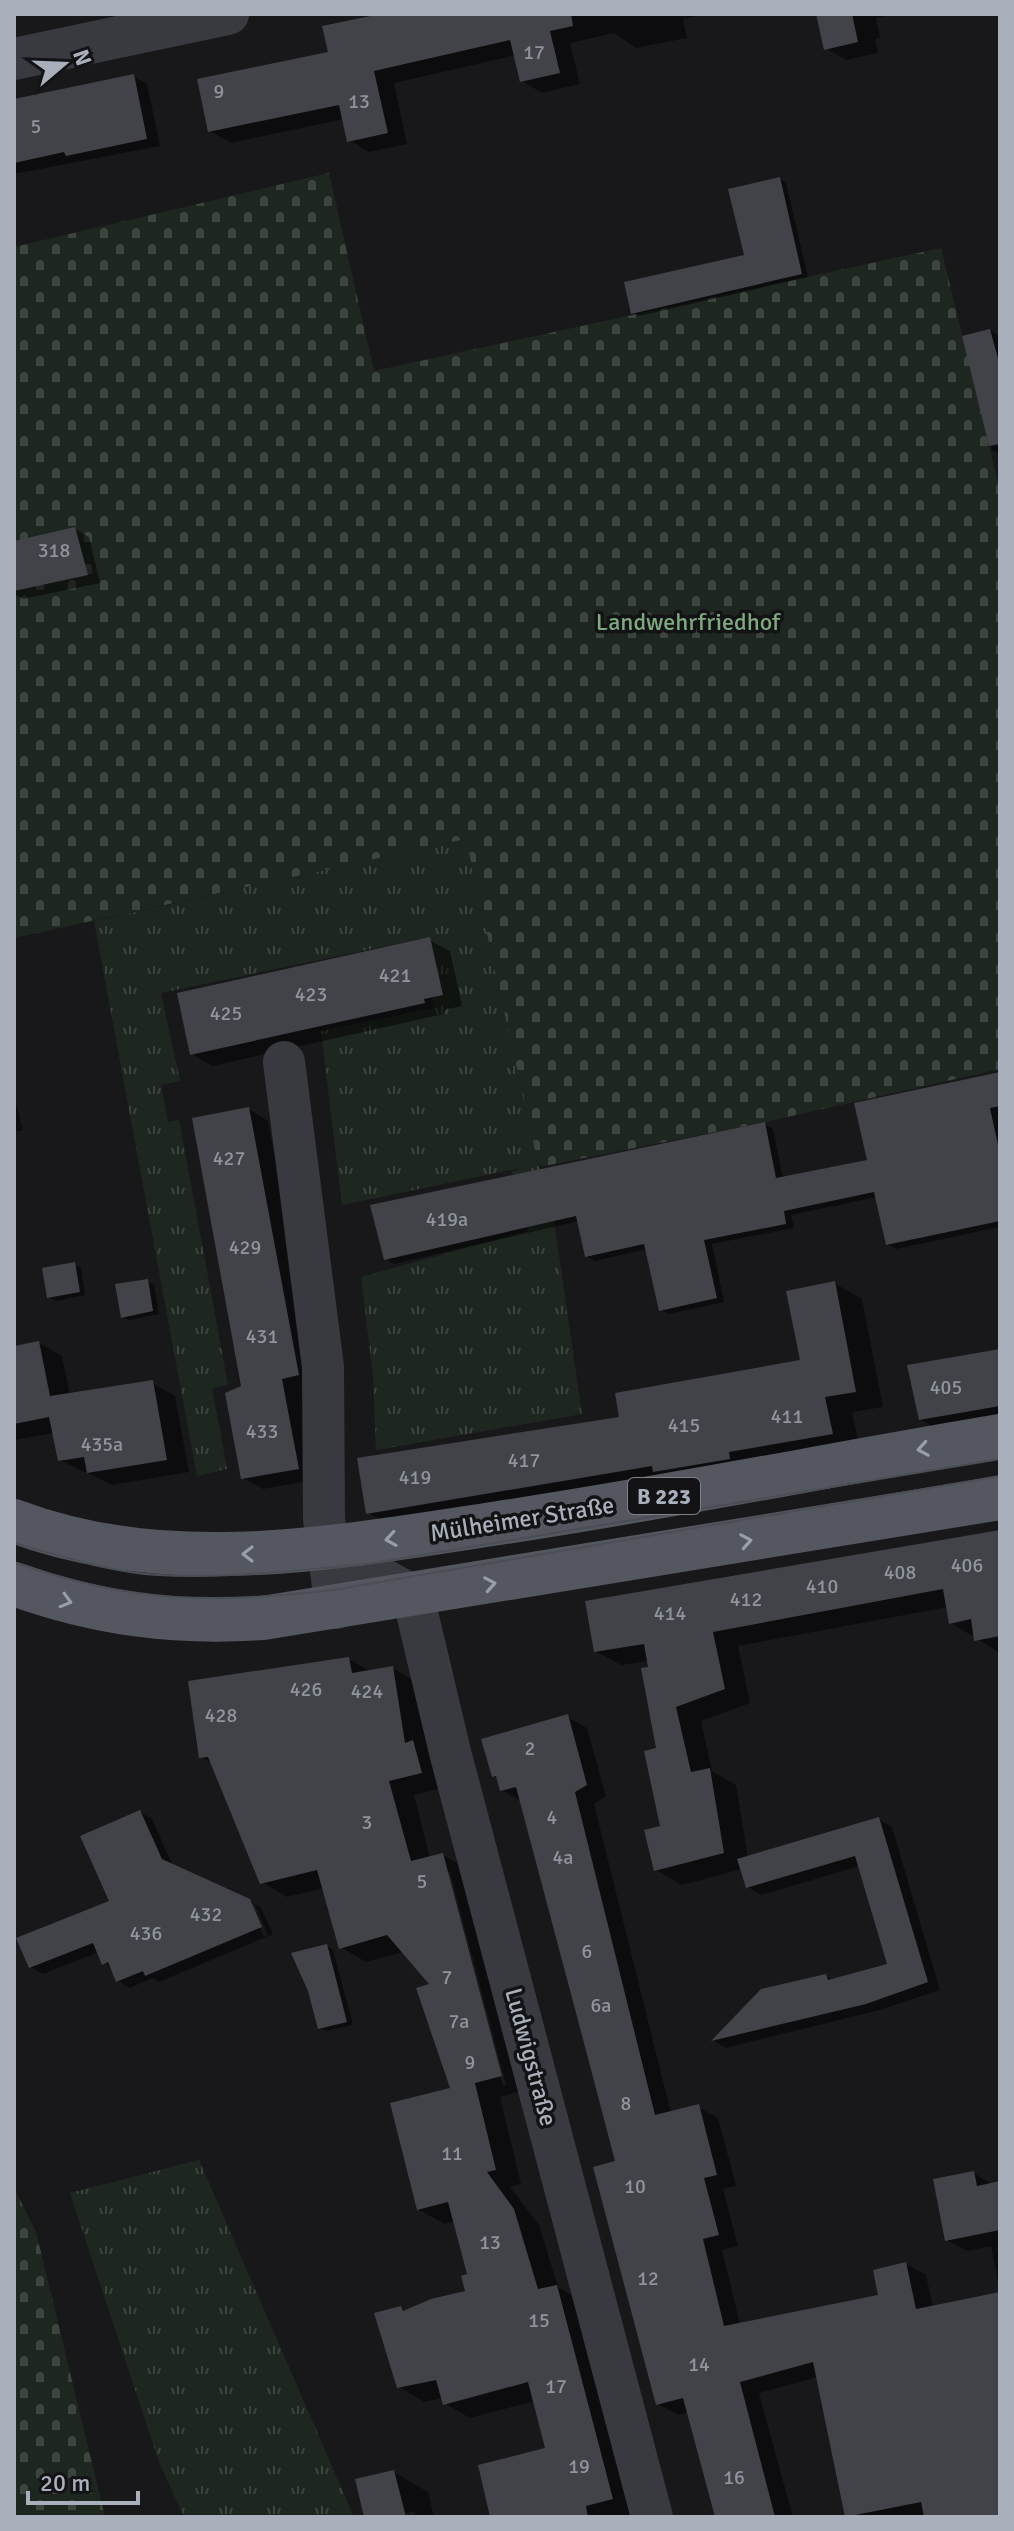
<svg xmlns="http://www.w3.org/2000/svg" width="1014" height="2531" font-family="Signika,sans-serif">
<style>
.grass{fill:url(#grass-tufts)}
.cemetery{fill:url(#cemetery-stones)}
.shadow{fill:#0007;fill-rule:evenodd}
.building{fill:#424348}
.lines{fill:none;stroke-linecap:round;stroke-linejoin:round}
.street{stroke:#393a40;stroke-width:42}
.primary{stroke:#555760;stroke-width:44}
.tram{stroke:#4c4e56;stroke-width:2}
.oneway{stroke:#989eaa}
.labels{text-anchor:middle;stroke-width:7;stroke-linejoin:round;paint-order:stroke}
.number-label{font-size:20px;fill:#8f959f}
.shield{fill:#131316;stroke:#7c818a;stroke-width:2}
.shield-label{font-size:22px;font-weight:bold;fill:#a9b0bc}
.park-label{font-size:24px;fill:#7fa980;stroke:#131316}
.street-label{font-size:24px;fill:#a9b0bc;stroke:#131316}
</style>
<defs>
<pattern id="grass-tufts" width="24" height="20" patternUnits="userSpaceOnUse" patternTransform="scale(2)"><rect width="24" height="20" fill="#1e271f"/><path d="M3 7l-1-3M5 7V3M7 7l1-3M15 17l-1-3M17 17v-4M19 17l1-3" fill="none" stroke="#3c443e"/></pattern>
<pattern id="cemetery-stones" width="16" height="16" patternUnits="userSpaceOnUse" patternTransform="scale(2)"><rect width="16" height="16" fill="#1e271f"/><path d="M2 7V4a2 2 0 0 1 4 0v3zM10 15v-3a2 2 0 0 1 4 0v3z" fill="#3c443e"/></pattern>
</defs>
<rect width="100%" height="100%" fill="#18181b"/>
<g class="grass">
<polygon points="466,839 538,1164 550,1194 582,1414 376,1450 373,1375 361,1277 528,1231 512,1172 525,1167 342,1205 321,1031 434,1008 420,939 161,993 180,1081 161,1085 168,1122 179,1120 228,1385 212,1388 227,1469 197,1476 94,921"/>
<polygon points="199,2160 354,2517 184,2517 159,2462 70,2193"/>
</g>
<g class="cemetery">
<polygon points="329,173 374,371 941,248 1000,491 1000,1069 765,1122 544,1166 538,1164 466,839 14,938 14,247"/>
<polygon points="14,2188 36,2232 105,2517 14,2517"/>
</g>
<g class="shadow">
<polygon points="389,14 707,14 683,19 687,38 636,48 614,33 570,43 580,84 542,93 522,81 516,55 394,83 407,144 369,152 349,140 344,119 231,143 210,131"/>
<polygon points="818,14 894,14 876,18 880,38 875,39 878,53 846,60 825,48"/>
<polygon points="133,76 147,84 160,146 14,174 14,101"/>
<polygon points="780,179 786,183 808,277 639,316 632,312 746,256"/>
<polygon points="990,331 998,335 1000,343 1000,454 992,450 964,337"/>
<polygon points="75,529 89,537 100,583 23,599 14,594 14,543"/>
<polygon points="429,940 450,951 462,1006 444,1010 444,1014 212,1066 192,1054"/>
<polygon points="1000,1074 1000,1227 896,1249 887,1244 877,1197 791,1215 794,1228 712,1244 724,1302 669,1314 661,1310 647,1249 595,1261 586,1256 579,1221 394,1264 386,1259 764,1124 773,1129 783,1179 869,1161"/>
<polygon points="14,1096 23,1130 14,1132"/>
<polygon points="249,1109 268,1121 318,1386 301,1389 318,1479 263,1489 243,1478"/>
<polygon points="74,1264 81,1268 85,1295 56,1301 49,1297"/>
<polygon points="147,1281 154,1285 159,1314 129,1320 123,1317"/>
<polygon points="834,1283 862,1299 883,1407 852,1412 860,1449 395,1528 367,1512 622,1419 803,1361"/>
<polygon points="39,1343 62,1356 70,1395 152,1383 175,1396 189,1472 112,1485 60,1460 54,1433 14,1440 14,1348"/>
<polygon points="1000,1351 1000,1429 952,1438 920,1419"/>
<polygon points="1000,1532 1000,1653 951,1623 948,1607 738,1646 750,1703 701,1721 712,1771 736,1785 748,1858 878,1819 892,1827 940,1990 880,2010 726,2048 714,2041 762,1991 826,1976 834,1981 890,1966 860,1866 761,1895 748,1887 742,1869 682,1885 656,1870 662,1827 649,1661 621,1665 595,1651"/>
<path d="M349,1659L371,1672L393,1668L418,1683L446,1787L414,1795L430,1858L442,1855L468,1869L526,2090L500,2097L521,2184L510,2187L539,2225L558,2287L582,2301L638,2513L624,2517H490L548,2449L535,2401L470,2418L444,2403L443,2398L424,2402L399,2387L400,2308L407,2312L468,2292L469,2276L455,2221L444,2224L418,2209L453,2089L433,1985L404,1952L366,1962L340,1947L324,1888L287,1897L262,1882L213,1764L201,1757ZM446,1872H450L506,2085L503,2086Z"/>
<polygon points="567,1717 587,1728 606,1796 594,1804 671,2113 698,2107 718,2118 736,2186 723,2189 738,2246 722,2250 740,2324 881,2296 906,2264 926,2275 933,2307 1000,2294 1000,2517 847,2516 818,2377 759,2393 793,2517 717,2517 689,2412 678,2415 658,2404 617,2162 521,1801 502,1790 499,1779 493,1776"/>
<polygon points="140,1812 152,1819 173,1866 248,1900 264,1937 268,1935 254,1903 261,1908 273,1934 159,1982 152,1978 130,1988 118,1981 99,1952 43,1974 31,1967 111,1902"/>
<polygon points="327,1946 333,1950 353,2025 326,2031 320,2028"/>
<polygon points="974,2173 993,2185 1000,2183 1000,2291 991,2246 967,2251 947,2240"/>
<polygon points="394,2472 428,2492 434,2517 406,2517 415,2515 415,2511 392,2517 366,2517"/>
</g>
<g class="building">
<polygon points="380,14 571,14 573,26 550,31 560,73 520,82 510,40 374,71 388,133 347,142 339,105 208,132 197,79 328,52 322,26"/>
<polygon points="816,14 852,14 858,42 824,50"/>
<polygon points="134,74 147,139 66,156 64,152 14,163 14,99"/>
<polygon points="780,177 802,274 631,314 624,282 744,255 728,189"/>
<polygon points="990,329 1000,366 1000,444 989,446 962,336"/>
<polygon points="75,527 88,575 14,591 14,541"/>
<polygon points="430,937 443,995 424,999 425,1003 190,1055 177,993"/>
<polygon points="1000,1072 1000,1106 990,1108 1000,1154 1000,1221 886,1245 874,1192 784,1211 786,1224 704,1240 717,1298 659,1311 644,1244 585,1257 576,1216 384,1260 370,1205 765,1122 776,1178 867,1160 854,1103"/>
<polygon points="249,1107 299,1375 282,1379 299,1469 241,1479 225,1393 241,1386 192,1118"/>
<polygon points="75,1262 80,1292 47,1298 42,1268"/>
<polygon points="148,1279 153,1311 121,1318 115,1284"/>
<polygon points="835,1281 856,1392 825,1397 833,1434 729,1452 730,1459 653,1472 652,1466 366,1514 357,1458 619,1417 615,1393 800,1360 786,1291"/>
<polygon points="39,1341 50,1396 153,1380 167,1460 87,1473 84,1457 58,1461 49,1417 14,1424 14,1346"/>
<polygon points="1000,1349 1000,1406 919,1420 907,1365"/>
<polygon points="1000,1530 1000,1636 974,1641 971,1619 949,1624 943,1589 713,1632 725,1689 676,1707 691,1772 710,1768 724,1853 654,1871 644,1830 660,1826 644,1751 656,1748 641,1668 648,1667 644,1644 594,1652 585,1601"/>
<polygon points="349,1657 352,1673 393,1666 405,1743 413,1740 422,1773 389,1781 411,1861 443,1853 502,2076 475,2083 496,2170 487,2172 514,2209 538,2289 557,2285 613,2499 586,2506 588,2517 490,2517 478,2465 545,2448 528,2382 443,2405 436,2380 397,2388 374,2313 401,2306 403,2311 431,2299 465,2291 461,2276 467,2274 448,2202 417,2210 390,2103 450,2088 416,1988 429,1984 387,1935 339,1949 317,1870 260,1884 208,1757 199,1758 188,1681"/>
<polygon points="568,1714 587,1785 575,1792 655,2115 699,2104 717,2175 704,2178 719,2235 703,2239 724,2326 878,2295 873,2270 906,2262 916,2309 1000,2292 1000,2517 924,2517 921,2502 845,2517 813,2362 740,2382 775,2517 715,2517 683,2398 656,2405 593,2167 615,2161 588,2058 516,1787 500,1791 496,1776 492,1777 481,1739"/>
<polygon points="140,1810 162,1859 250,1899 262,1927 145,1976 143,1971 116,1982 108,1962 102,1965 93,1943 29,1968 16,1938 109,1901 80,1836"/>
<polygon points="879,1817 928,1982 866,2004 711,2041 761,1989 826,1974 828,1980 887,1964 855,1856 746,1888 737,1859"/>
<polygon points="327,1944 347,2022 318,2029 308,1991 291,1953"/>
<polygon points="974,2171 977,2186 1000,2181 1000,2230 945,2241 933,2179"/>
<polygon points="394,2470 406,2517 364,2517 355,2479"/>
</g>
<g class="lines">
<g class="street">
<polyline points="14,59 228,14"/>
<polyline points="284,1062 323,1367 324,1519 336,1608"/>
<polyline points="326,1548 413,1596 450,1752 652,2517"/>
</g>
<g class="primary">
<path d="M14,1521C170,1580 339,1547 499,1523C666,1498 833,1464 1000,1436"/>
<path d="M14,1584C98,1614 174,1624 263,1618L1000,1498"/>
</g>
<g class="tram">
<path d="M14,1543C61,1556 109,1572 158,1575C225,1579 294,1570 361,1565L1000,1459"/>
<path d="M14,1562C127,1603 215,1604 333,1590L1000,1476"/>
</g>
</g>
<defs><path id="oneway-chevron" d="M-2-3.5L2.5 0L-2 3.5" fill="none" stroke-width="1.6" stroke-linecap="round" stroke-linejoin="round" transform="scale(2)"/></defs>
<g class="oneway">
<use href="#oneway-chevron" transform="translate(923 1449) rotate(170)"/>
<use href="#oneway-chevron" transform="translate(391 1539) rotate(171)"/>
<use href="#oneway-chevron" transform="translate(746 1541) rotate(-10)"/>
<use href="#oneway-chevron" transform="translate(248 1554) rotate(180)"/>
<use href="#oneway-chevron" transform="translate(490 1584) rotate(-10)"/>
<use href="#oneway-chevron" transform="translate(66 1601) rotate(16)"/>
</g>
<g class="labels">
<g class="number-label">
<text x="534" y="59">17</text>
<text x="219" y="98">9</text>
<text x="359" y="108">13</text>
<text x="36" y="133">5</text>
<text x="54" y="557">318</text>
<text x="395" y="982">421</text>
<text x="311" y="1001">423</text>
<text x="226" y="1020">425</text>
<text x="229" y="1165">427</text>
<text x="447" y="1226">419a</text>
<text x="245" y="1254">429</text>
<text x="262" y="1343">431</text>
<text x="946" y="1394">405</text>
<text x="787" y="1423">411</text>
<text x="684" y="1432">415</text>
<text x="262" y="1438">433</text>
<text x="102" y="1451">435a</text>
<text x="524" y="1467">417</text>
<text x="415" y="1484">419</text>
<text x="967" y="1572">406</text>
<text x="900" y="1579">408</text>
<text x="822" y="1593">410</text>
<text x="746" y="1606">412</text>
<text x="670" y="1620">414</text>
<text x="306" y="1696">426</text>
<text x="367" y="1698">424</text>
<text x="221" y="1722">428</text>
<text x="530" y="1755">2</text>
<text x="552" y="1824">4</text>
<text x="367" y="1829">3</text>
<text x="563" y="1864">4a</text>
<text x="422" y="1888">5</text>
<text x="206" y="1921">432</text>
<text x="146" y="1940">436</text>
<text x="587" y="1958">6</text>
<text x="447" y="1984">7</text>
<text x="601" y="2012">6a</text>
<text x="459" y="2028">7a</text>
<text x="470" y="2069">9</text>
<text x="626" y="2110">8</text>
<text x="452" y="2160">11</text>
<text x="635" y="2193">10</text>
<text x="490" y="2249">13</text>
<text x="648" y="2285">12</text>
<text x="539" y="2327">15</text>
<text x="699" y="2371">14</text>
<text x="556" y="2393">17</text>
<text x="579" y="2473">19</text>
<text x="734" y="2484">16</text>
</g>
<rect class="shield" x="628" y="1478" width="72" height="36" rx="6"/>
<g class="shield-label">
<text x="664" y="1504">B 223</text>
</g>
<g class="park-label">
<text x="688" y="630">Landwehrfriedhof</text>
</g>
<g class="street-label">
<text transform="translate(522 1519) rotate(-9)" y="8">Mülheimer Straße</text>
<text transform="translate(531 2057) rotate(75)" y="8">Ludwigstraße</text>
</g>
</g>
<rect width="1014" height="2531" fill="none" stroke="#a9b0bc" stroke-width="32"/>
<g transform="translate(64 64) rotate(71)" stroke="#131316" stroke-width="6" paint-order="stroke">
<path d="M0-6L14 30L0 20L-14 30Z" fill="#a9b0bc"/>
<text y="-12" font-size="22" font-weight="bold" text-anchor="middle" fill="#a9b0bc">N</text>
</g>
<path d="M28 2491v12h110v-12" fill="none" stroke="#a9b0bc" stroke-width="4"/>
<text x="40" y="2491" font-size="24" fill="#a9b0bc" stroke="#131316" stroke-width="6" paint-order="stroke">20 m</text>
</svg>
